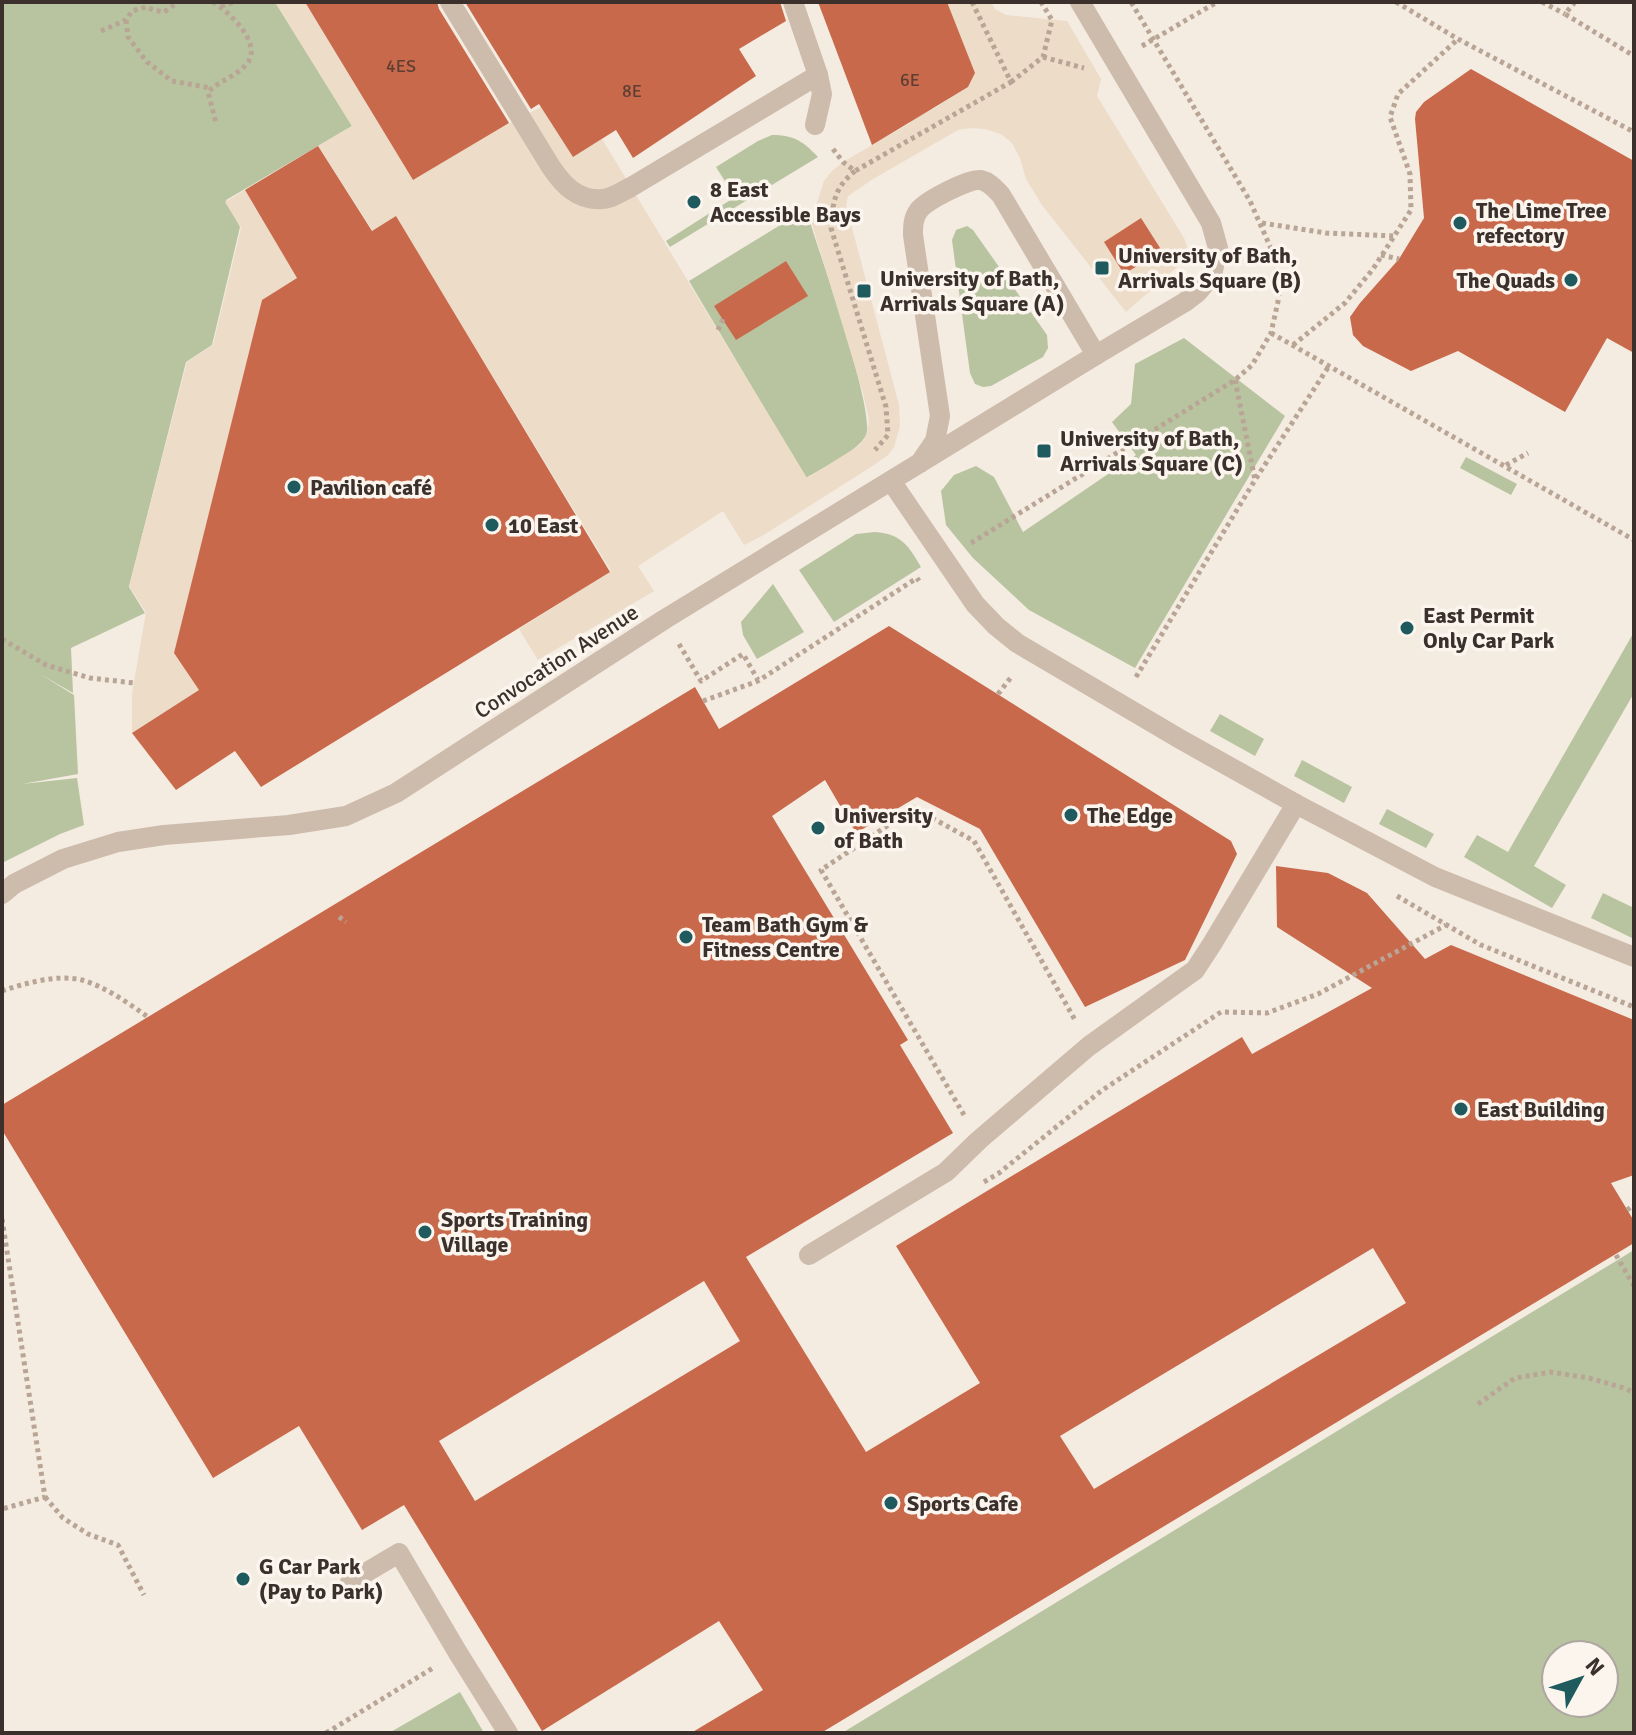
<svg xmlns="http://www.w3.org/2000/svg" width="1636" height="1735" font-family="Signika,sans-serif">
<style>
.green{fill:#b8c4a0;fill-rule:evenodd}
.plaza{fill:#ecdcc8}
.building{fill:#c8694b;fill-rule:evenodd}
.lines{fill:none;stroke-linecap:round;stroke-linejoin:round}
.path{stroke:#b9a596;stroke-width:5;stroke-dasharray:4 4;stroke-linecap:butt}
.lane{stroke:#cdbbac;stroke-width:20}
.street{stroke:#cdbbac;stroke-width:20}
.poi-dot{fill:#1f5a5e;stroke:#fbf5ee;stroke-width:3}
.labels{text-anchor:middle;stroke-width:7;stroke-linejoin:round;paint-order:stroke}
.number-label{font-size:18px;fill:#5e3e33}
.poi-label{font-size:22px;font-weight:bold;fill:#3b302b;stroke:#fbf5ee;text-anchor:start}
.street-label{font-size:22px;fill:#3b302b;stroke:#fbf5ee}
</style>
<rect width="100%" height="100%" fill="#f4ebe1"/>
<g class="green">
<polygon points="2,2 275,2 352,126 226,200 240,227 212,345 186,362 129,587 145,613 71,648 73,693 40,674 74,695 78,774 22,784 77,778 84,825 60,834 2,863"/>
<path d="M772,135C794,135 803,141 818,157L670,247L666,241L735,197L716,167L758,141Z"/>
<path d="M803,211L810,222C820,255 876,413 866,435C859,451 822,468 806,478L689,281Z"/>
<polygon points="967,226 973,230 1047,335 1048,348 1043,357 991,386 983,387 975,384 970,373 952,240 956,230"/>
<polygon points="1184,338 1285,416 1135,668 1029,610 973,558 946,525 941,491 954,475 976,466 994,477 1023,532 1136,455 1112,422 1131,404 1135,364"/>
<polygon points="1466,457 1517,484 1511,495 1460,468"/>
<path d="M875,532C901,534 908,545 921,567L834,622L799,570L856,534Z"/>
<polygon points="773,584 804,632 757,659 743,635 741,622"/>
<polygon points="1634,632 1634,693 1534,866 1566,885 1552,908 1464,857 1477,835 1508,852"/>
<polygon points="1220,714 1264,739 1255,756 1210,731"/>
<polygon points="1302,760 1352,787 1344,803 1294,776"/>
<polygon points="1387,809 1434,834 1426,848 1379,824"/>
<polygon points="1603,893 1634,908 1634,939 1591,918"/>
<path d="M1634,1250V1733H842ZM1604,1655V1703H1556V1655Z"/>
<polygon points="460,1692 484,1733 389,1733"/>
</g>
<g class="plaza">
<polygon points="275,2 305,2 413,180 497,130 541,107 573,157 602,139 807,478 860,445 867,434 869,420 863,393 811,221 824,181 832,171 843,162 910,123 913,111 921,107 933,109 968,87 975,73 947,2 991,2 995,9 1006,15 1067,21 1101,79 1097,96 1184,238 1187,246 1186,259 1126,312 1042,205 1026,179 1020,158 1012,143 1001,134 985,129 972,128 958,130 873,179 848,196 846,205 899,405 900,426 894,447 888,455 871,467 762,536 744,545 723,511 638,566 654,591 538,660 519,629 611,571 396,217 373,231 318,146 352,126"/>
<polygon points="245,190 297,278 262,300 174,653 199,690 132,733 132,694 146,612 129,586 187,362 213,345 241,228 225,202"/>
</g>
<g class="building">
<polygon points="305,2 437,2 439,9 509,123 413,180"/>
<polygon points="465,2 780,2 786,21 739,49 756,76 633,158 616,130 573,157 539,104 531,109"/>
<polygon points="818,2 947,2 975,73 968,87 872,145"/>
<polygon points="1471,69 1634,161 1634,353 1607,338 1565,412 1458,351 1411,371 1363,346 1353,335 1350,317 1360,303 1399,259 1424,218 1415,119 1416,112 1424,102"/>
<polygon points="318,146 372,231 396,216 610,572 261,787 235,751 176,790 132,733 199,690 174,653 262,300 297,278 245,190"/>
<polygon points="1141,218 1162,251 1124,274 1104,242"/>
<polygon points="786,261 808,296 736,340 714,306"/>
<path d="M889,626L1231,841L1237,854L1185,960L1085,1007L980,829L917,797L856,833L825,780L772,816L908,1040L900,1045L953,1133L746,1257L866,1452L980,1383L896,1246L1242,1037L1252,1054L1372,988L1277,927L1276,866L1328,873L1367,893L1425,959L1451,945L1634,1020V1175L1611,1183L1634,1221V1243L821,1733H691L763,1690L719,1621L542,1731L404,1505L362,1530L299,1426L213,1478L2,1130V1105L695,687L719,729ZM1373,1248L1406,1303L1094,1489L1060,1436ZM704,1281L740,1341L475,1501L439,1441Z"/>
</g>
<g class="lines">
<g class="path">
<path d="M213,2C228,11 262,42 248,62C238,76 220,80 208,92L216,123"/>
<polyline points="1396,2 1458,39 1634,132"/>
<polyline points="1542,2 1565,14"/>
<polyline points="1575,2 1565,14 1634,56"/>
<polyline points="221,6 235,2"/>
<polyline points="126,20 128,37 147,62 172,81 211,88"/>
<polyline points="101,31 126,20 132,11 146,7 154,10 164,12 178,2"/>
<polyline points="1142,46 1217,2"/>
<polyline points="1043,57 1084,68"/>
<polyline points="1011,82 1043,57 1052,20 1041,2"/>
<polyline points="833,149 843,162 855,171 1011,82 972,2"/>
<path d="M855,171C834,188 833,202 831,228L886,407L888,435L875,450"/>
<polyline points="1262,223 1326,233 1394,236"/>
<polyline points="1381,255 1399,259"/>
<polyline points="718,330 723,319"/>
<polyline points="1271,333 1634,540"/>
<polyline points="1293,345 1345,303 1373,269 1411,210 1410,174 1390,117 1398,94 1458,39"/>
<polyline points="1235,380 1255,480"/>
<polyline points="1506,465 1528,453"/>
<polyline points="971,543 1235,380 1252,365 1271,333 1279,297 1276,260 1250,201 1131,2"/>
<polyline points="2,639 46,665 90,678 134,683"/>
<polyline points="679,644 701,681 743,654 758,680"/>
<polyline points="1136,677 1255,480 1329,366"/>
<polyline points="998,694 1012,676"/>
<polyline points="703,701 758,681 917,578 919,581"/>
<polyline points="1397,896 1481,945 1634,1007"/>
<polyline points="339,917 346,922"/>
<path d="M2,991C25,983 58,974 82,980C106,987 128,1003 148,1017"/>
<polyline points="964,1115 821,870 914,808 974,841 1075,1020"/>
<polyline points="984,1182 999,1173 1101,1091 1221,1012 1267,1013 1318,994 1446,925"/>
<polyline points="1627,1210 1634,1205"/>
<polyline points="2,1219 45,1497 2,1509"/>
<polyline points="1616,1255 1634,1286"/>
<polyline points="1478,1404 1515,1378 1551,1372 1589,1378 1624,1388 1634,1393"/>
<polyline points="45,1497 63,1518 88,1534 118,1545 144,1595"/>
<polyline points="326,1733 433,1668"/>
</g>
<g class="lane">
<path d="M450,2L551,167C563,185 578,201 602,199C611,199 623,191 631,187L818,75"/>
<polyline points="793,2 818,75 822,94 815,125"/>
<polyline points="1080,2 1211,223 1218,248 1212,275 1198,292 1185,302 1096,355"/>
<polyline points="891,481 975,604 996,626 1017,643 1180,739 1296,804 1435,877 1634,957"/>
<polyline points="809,1255 946,1172 979,1140 1089,1046 1195,970 1212,944 1296,804"/>
<polyline points="350,1582 399,1553 458,1653 508,1733"/>
</g>
<path class="street" d="M2,894L14,884L63,859L118,842L164,835L289,825L346,816L396,793L665,619L1096,355L1001,195C995,189 990,182 981,180C969,178 926,201 919,210C913,218 913,226 913,235L940,416L935,441L920,463"/>
</g>
<g class="poi-dot">
<circle cx="694" cy="202" r="8"/>
<circle cx="1460" cy="223" r="8"/>
<rect x="1094" y="260" width="16" height="16" rx="4"/>
<circle cx="1571" cy="280" r="8"/>
<rect x="856" y="283" width="16" height="16" rx="4"/>
<rect x="1036" y="443" width="16" height="16" rx="4"/>
<circle cx="294" cy="487" r="8"/>
<circle cx="492" cy="525" r="8"/>
<circle cx="1407" cy="628" r="8"/>
<circle cx="1071" cy="815" r="8"/>
<circle cx="818" cy="828" r="8"/>
<circle cx="686" cy="937" r="8"/>
<circle cx="1461" cy="1109" r="8"/>
<circle cx="425" cy="1232" r="8"/>
<circle cx="891" cy="1503" r="8"/>
<circle cx="243" cy="1579" r="8"/>
</g>
<g class="labels">
<g class="number-label">
<text x="401" y="72">4ES</text>
<text x="910" y="86">6E</text>
<text x="632" y="97">8E</text>
</g>
<g class="poi-label">
<text x="710" y="197">8 East<tspan x="710" dy="25">Accessible Bays</tspan></text>
<text x="1476" y="218">The Lime Tree<tspan x="1476" dy="25">refectory</tspan></text>
<text x="1118" y="263">University of Bath,<tspan x="1118" dy="25">Arrivals Square (B)</tspan></text>
<text x="880" y="286">University of Bath,<tspan x="880" dy="25">Arrivals Square (A)</tspan></text>
<text x="1555" y="288" text-anchor="end">The Quads</text>
<text x="1060" y="446">University of Bath,<tspan x="1060" dy="25">Arrivals Square (C)</tspan></text>
<text x="310" y="495">Pavilion café</text>
<text x="508" y="533">10 East</text>
<text x="1423" y="623">East Permit<tspan x="1423" dy="25">Only Car Park</tspan></text>
<text x="834" y="823">University<tspan x="834" dy="25">of Bath</tspan></text>
<text x="1087" y="823">The Edge</text>
<text x="702" y="932">Team Bath Gym &amp;<tspan x="702" dy="25">Fitness Centre</tspan></text>
<text x="1477" y="1117">East Building</text>
<text x="441" y="1227">Sports Training<tspan x="441" dy="25">Village</tspan></text>
<text x="907" y="1511">Sports Cafe</text>
<text x="259" y="1574">G Car Park<tspan x="259" dy="25">(Pay to Park)</tspan></text>
</g>
<g class="street-label">
<text transform="translate(556 661) rotate(-33)" y="8">Convocation Avenue</text>
</g>
</g>
<rect width="1636" height="1735" fill="none" stroke="#3b302b" stroke-width="8"/>
<g transform="translate(1580 1679) rotate(50)"><circle r="38" fill="#fbf5ee" stroke="#aea6a0" stroke-width="2"/>
<path d="M0-6L14 30L0 20L-14 30Z" fill="#1f5a5e"/>
<text y="-12" font-size="22" font-weight="bold" text-anchor="middle" fill="#3b302b">N</text>
</g>
</svg>
